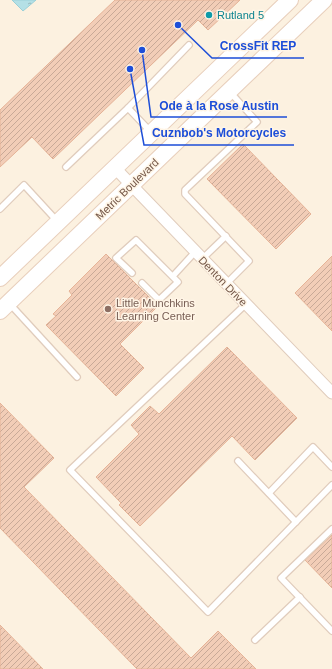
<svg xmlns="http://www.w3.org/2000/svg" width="332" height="669" font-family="Helvetica,sans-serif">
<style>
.water{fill:url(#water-ripples);stroke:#9ad0d8}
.building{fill:url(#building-hatch);stroke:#e5b397}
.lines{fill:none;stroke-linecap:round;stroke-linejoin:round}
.service-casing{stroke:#e0ccbc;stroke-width:8}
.minor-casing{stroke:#e0ccbc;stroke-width:13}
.secondary-casing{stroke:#e8cfbc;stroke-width:18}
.service{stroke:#fff;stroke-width:5.5}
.minor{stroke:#fff;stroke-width:11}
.secondary{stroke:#fff;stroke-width:16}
.culture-dot{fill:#0f9aa8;stroke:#fff5e6;stroke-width:1.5}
.education-dot{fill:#8d6e63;stroke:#fff5e6;stroke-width:1.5}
.labels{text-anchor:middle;stroke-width:3;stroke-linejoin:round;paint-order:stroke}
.culture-label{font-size:11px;fill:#0d838f;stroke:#fff5e6;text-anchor:start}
.street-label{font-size:11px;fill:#735647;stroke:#fff5e6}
.education-label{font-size:11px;fill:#785e54;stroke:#fff5e6;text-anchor:start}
.leader{fill:none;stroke:#1d4ed8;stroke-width:1.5}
.callout-dot{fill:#1d4ed8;stroke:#fff5e6;stroke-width:1.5}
.callout-label{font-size:12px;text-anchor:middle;font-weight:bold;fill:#1d4ed8;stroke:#fff5e6;stroke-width:3;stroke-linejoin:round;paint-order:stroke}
</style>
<defs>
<pattern id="water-ripples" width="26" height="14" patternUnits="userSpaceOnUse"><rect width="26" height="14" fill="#b4e0e6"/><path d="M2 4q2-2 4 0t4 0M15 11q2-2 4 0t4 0" fill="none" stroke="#97b8bc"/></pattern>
<pattern id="building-hatch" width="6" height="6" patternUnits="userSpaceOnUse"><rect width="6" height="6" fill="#f2cdb7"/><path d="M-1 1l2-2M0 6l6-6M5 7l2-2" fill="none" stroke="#c8a997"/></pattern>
</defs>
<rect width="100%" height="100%" fill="#fcf1e0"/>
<polygon class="water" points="12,0 36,0 23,11"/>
<g class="building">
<polygon points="115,0 240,0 208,30 198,20 53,159 32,137 0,167 0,110"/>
<polygon points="243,144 311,214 276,249 207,179"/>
<polygon points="106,254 158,306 120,344 144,368 116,396 46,325 56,316 53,314 72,295 69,291"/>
<polygon points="332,256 332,331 295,293"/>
<polygon points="227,347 297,418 255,460 232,436 140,526 119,505 121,503 96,477 139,434 131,425 150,406 159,414"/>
<polygon points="0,403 54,458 24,487 191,658 218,631 256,669 137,669 0,528"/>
<polygon points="332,535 332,588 305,560"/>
<polygon points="0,625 43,669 0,669"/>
</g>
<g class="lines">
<defs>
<g id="service">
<polyline points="128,108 189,45"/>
<polyline points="66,167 128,108 150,131"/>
<polyline points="0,209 24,185 58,222"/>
<polyline points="202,259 226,236"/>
<polyline points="132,273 116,258 136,240 178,282 159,300 142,283"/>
<polyline points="173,276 195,252"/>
<polyline points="226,284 249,261 185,194 185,190 257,122 230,92"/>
<polyline points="9,303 77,377"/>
<polyline points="246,304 70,470 208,612 332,485"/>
<polyline points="238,461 296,522"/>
<polyline points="269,493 313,447 332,467"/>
<polyline points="332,529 281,578 332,631"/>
<polyline points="255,640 300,597"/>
</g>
<polyline id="minor" points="115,168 332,393"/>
<g id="secondary">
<polyline points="0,278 290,0"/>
<polyline points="0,311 324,0"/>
</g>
</defs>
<use href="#service" class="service-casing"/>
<use href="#minor" class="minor-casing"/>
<use href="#secondary" class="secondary-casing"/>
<use href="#service" class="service"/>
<use href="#minor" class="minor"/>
<use href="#secondary" class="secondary"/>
</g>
<circle class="culture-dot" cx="209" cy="15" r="4"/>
<circle class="education-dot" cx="108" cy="309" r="4"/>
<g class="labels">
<g class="culture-label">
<text x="217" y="19">Rutland 5</text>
</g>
<g class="street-label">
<text transform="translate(127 189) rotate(-44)" y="4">Metric Boulevard</text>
<text transform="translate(223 281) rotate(46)" y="4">Denton Drive</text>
</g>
<g class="education-label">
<text x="116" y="307">Little Munchkins<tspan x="116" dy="13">Learning Center</tspan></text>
</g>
</g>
<path class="leader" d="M178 25L212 58H304M142 50L151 117H287M130 69L144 145H294"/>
<g class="callout-dot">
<circle cx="178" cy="25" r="4"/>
<circle cx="142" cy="50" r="4"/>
<circle cx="130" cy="69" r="4"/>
</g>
<g class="callout-label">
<text x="258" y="50">CrossFit REP</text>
<text x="219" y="110">Ode à la Rose Austin</text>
<text x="219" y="137">Cuznbob's Motorcycles</text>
</g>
</svg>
